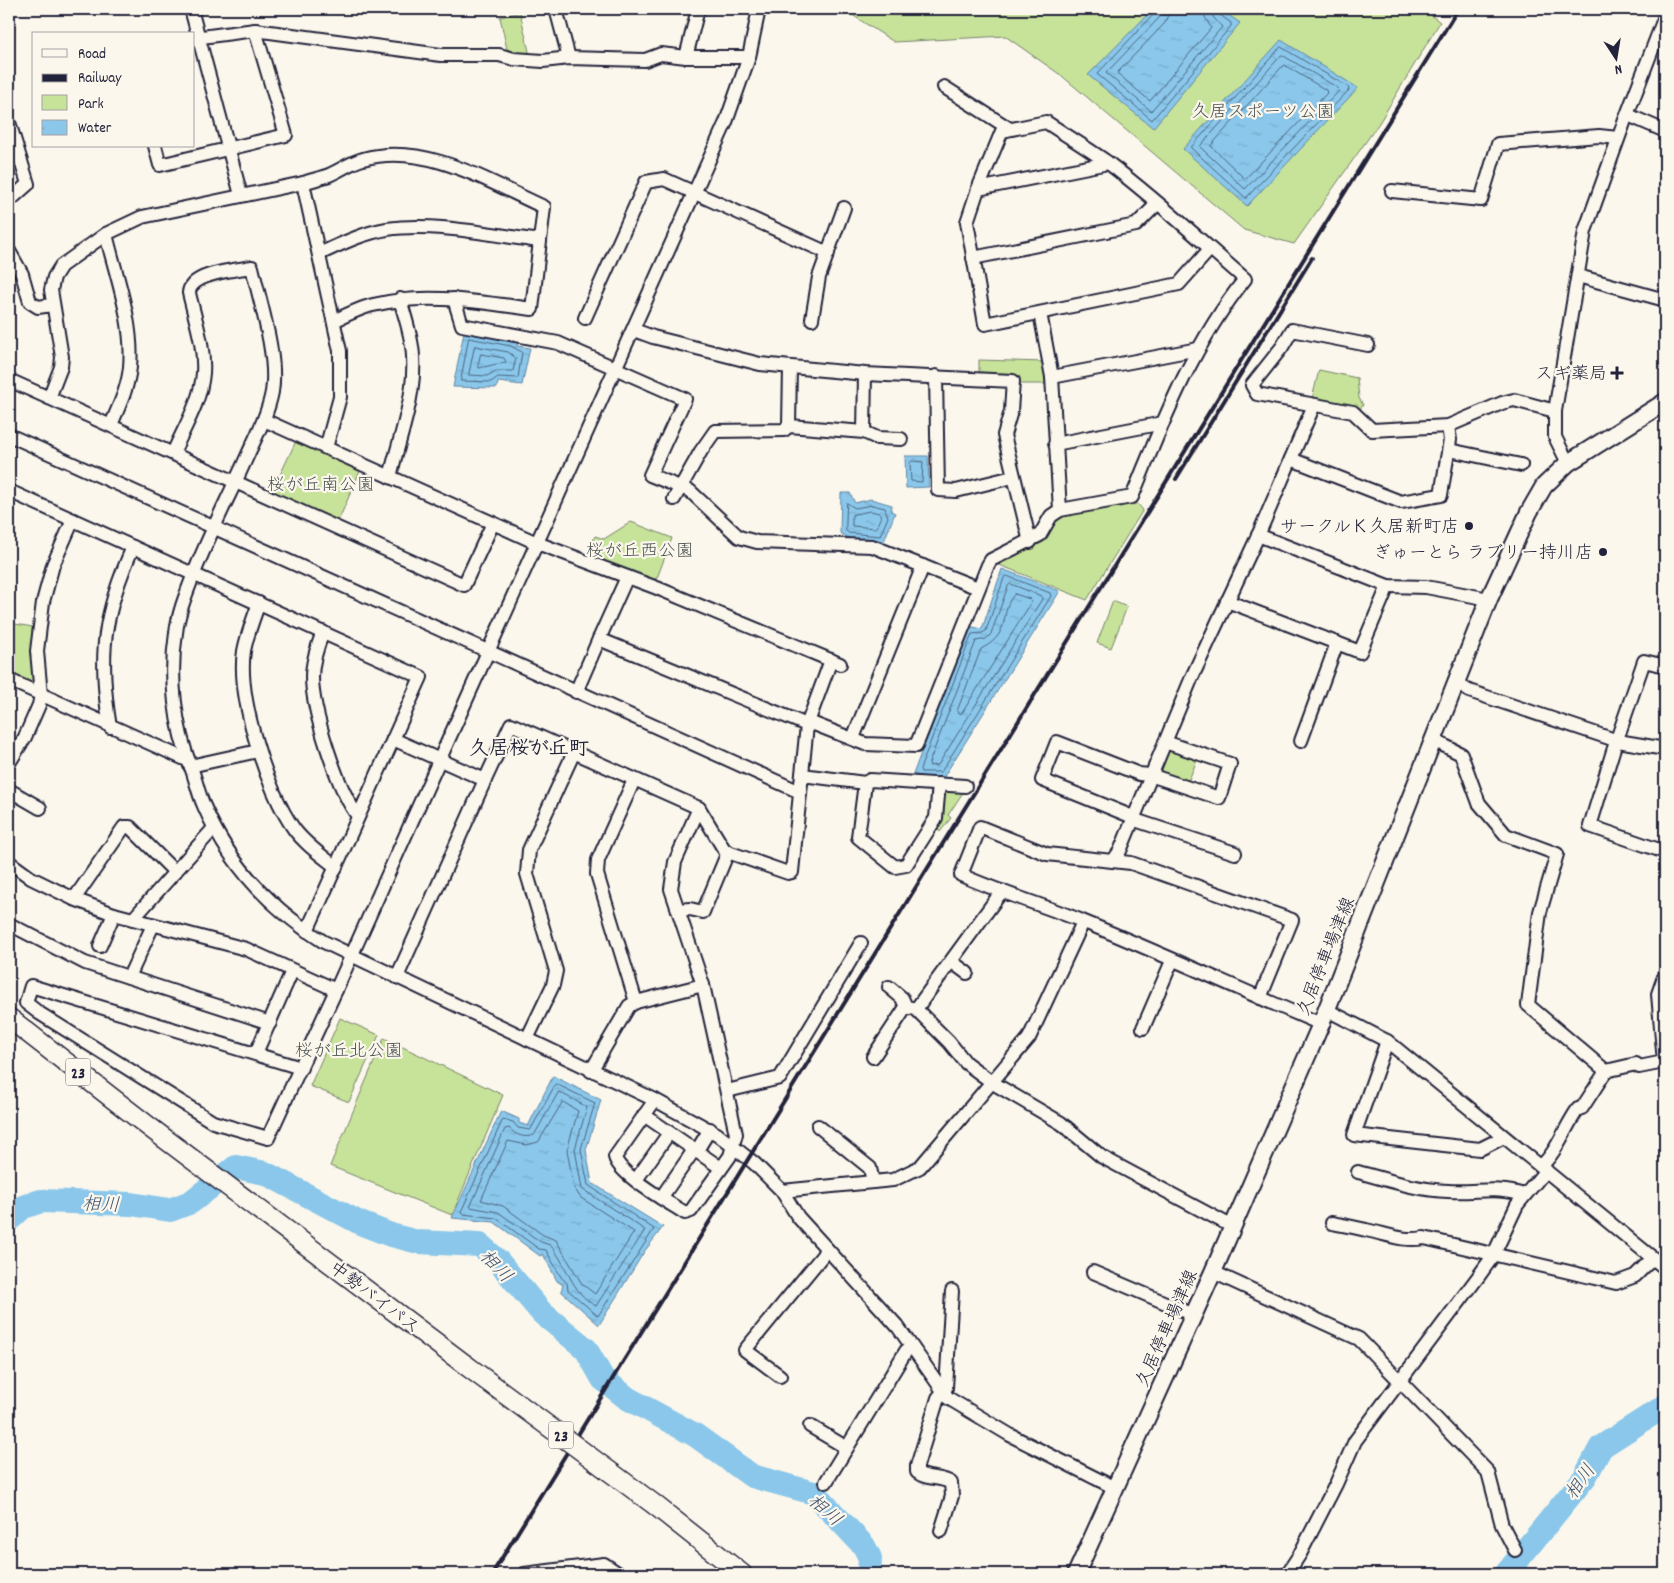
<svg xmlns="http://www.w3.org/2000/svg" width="1674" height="1583" font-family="Dekko,'Klee One',sans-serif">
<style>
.green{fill:#c7e299;stroke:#74826a}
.water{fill:url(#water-ripples);stroke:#6085a4}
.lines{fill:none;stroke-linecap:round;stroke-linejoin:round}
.shore{stroke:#4c6481;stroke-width:1}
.river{stroke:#8ac7ea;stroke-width:24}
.minor-casing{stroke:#22223b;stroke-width:16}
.major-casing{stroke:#22223b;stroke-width:20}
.highway-casing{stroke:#22223b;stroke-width:22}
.minor{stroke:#fbf7ec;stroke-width:12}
.major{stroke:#fbf7ec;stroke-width:16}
.highway{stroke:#fbf7ec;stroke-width:19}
.rail{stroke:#22223b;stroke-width:4}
.highway-bridge-casing{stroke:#22223b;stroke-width:22;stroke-linecap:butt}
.highway-bridge{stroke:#fbf7ec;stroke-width:19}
.poi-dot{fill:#22223b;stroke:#fbf7ec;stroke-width:2}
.labels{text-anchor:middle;stroke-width:4.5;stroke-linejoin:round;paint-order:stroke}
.shield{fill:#fbf7ec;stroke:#636270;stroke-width:1}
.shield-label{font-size:16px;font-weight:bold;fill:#22223b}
.park-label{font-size:18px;fill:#4b5252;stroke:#fbf7ec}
.poi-label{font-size:18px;fill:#22223b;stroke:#fbf7ec;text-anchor:end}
.street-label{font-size:18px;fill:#22223b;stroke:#fbf7ec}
.water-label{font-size:19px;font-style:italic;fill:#415470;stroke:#fbf7ec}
.quarter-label{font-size:20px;font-weight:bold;fill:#22223b;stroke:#fbf7ec}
</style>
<defs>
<pattern id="water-ripples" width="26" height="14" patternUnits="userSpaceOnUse" patternTransform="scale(1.25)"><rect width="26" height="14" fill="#8ac7ea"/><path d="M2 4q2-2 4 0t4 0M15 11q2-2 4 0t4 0" fill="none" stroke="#77abca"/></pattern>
</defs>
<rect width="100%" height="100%" fill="#fbf7ec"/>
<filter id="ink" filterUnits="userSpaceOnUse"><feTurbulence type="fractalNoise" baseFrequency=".02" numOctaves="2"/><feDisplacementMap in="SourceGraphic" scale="10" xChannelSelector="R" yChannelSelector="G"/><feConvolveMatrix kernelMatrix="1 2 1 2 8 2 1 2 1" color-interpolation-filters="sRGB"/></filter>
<g filter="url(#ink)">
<g class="green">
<polygon points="843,9 1422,9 1440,22 1379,123 1294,244 1244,230 1062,76 1005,36 894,42"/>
<polygon points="520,12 530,56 508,54 500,17"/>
<polygon points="979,360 1044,362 1045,384 1018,384 1018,376 979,372"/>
<polygon points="1319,370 1357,378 1359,398 1363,405 1360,409 1312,399"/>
<polygon points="296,441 360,471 337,524 271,494"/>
<polygon points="1136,502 1143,510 1087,600 997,564 1042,542 1056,521 1062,517"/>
<polygon points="631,522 672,538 657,578 652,580 587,555 595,536 604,539"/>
<polygon points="1113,601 1127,607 1111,648 1097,643"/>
<polygon points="9,623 33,627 34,681 32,683 9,675"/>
<polygon points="1168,751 1197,760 1188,782 1158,772"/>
<polygon points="943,788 964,791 948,815 951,818 940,832 938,830"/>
<polygon points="340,1018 379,1035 349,1102 310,1086"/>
<polygon points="384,1038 503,1095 452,1215 330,1166"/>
</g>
<g class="water">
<polygon points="1153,9 1220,9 1240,23 1153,128 1088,75"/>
<polygon points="1281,40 1358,88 1247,206 1183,149"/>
<polygon points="464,332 518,342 517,346 530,348 522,385 498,382 497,388 453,387"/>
<polygon points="905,456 928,456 929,487 906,488"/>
<path d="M841,493H850L855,503L871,499L892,505L891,511L895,513L883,544C868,539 851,542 840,533Z"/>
<polygon points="1002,569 1060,591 943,778 912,777 969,626 982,629"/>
<polygon points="553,1076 601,1100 586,1150 592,1183 663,1227 644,1252 599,1325 561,1291 563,1285 557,1281 543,1254 540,1256 494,1222 452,1218 501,1111 519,1119 519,1123 528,1126"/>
</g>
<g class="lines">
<g class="shore">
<polyline points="1156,9 1154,14 1097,74 1152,120 1231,26 1231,23 1219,14 1218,9"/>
<polyline points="1162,9 1159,18 1106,73 1151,111 1222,27 1213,17 1212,9"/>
<polyline points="1170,9 1165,23 1117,73 1150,101 1211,28 1205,17 1204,9"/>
<polygon points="1281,47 1348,87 1349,90 1246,198 1191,148"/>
<polygon points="1282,55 1338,88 1339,91 1245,189 1200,147"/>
<polygon points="1284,65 1326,90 1327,93 1245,179 1211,146"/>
<polygon points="469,338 511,346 522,352 518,378 498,377 491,382 461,381"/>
<polygon points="475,346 508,352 516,358 513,371 496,371 487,376 469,375"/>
<polygon points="481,354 504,358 506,362 479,368 478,366"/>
<polygon points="912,461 923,462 922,482 911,481 910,463"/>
<polygon points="847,503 855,508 872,505 885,508 888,517 880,536 849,533 846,531"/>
<polygon points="871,511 879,513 881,516 876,528 852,526 852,515"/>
<polygon points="1007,576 1050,593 1051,596 941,772 921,772 920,769 972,634 982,633 986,631 1004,578"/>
<polygon points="1011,584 1041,596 1042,599 938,765 930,766 929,763 976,641 986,639 991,634 1008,586"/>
<path d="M1015,594L1030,599L1031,603L962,713L958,714L957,711L981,649C1014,633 998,609 1015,594Z"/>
<polygon points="556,1084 595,1103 581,1149 588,1185 654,1229 598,1316 568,1290 567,1283 561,1277 546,1250 539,1249 496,1218 463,1214 461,1212 503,1119 513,1122 518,1128 530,1130"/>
<path d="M559,1092L587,1107L575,1149L582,1189L645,1230L596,1306C570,1292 568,1264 550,1245L541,1242L498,1212L470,1207L505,1129L509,1128C515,1135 525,1139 534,1135Z"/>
<polygon points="563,1102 578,1111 567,1150 574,1188 581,1198 634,1232 595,1294 582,1284 556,1240 543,1235 503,1206 481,1200 508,1141 527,1145 538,1142"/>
</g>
<g class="river">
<polyline points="9,1220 23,1207 41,1201 131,1204 170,1210 191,1202 236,1167 265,1173 360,1223 391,1235 418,1242 480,1245 498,1261 542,1313 586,1349 603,1379 627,1398 695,1435 752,1476 814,1493 864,1546 870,1558 869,1574"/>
<polyline points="1506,1574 1585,1477 1601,1447 1665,1406"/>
</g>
<defs>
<g id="minor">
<polyline points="191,9 241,195"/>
<polyline points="556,9 569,58"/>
<polyline points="255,30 441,55 499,55 514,59 543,61 569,58 645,60 661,54 686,57 749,57"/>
<polyline points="686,57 698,9"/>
<polyline points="944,87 1010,129"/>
<polyline points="1628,115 1665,131"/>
<polyline points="9,122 28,184 9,201"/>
<polyline points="155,146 160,165 286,135 255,30 194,38"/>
<polyline points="303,183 340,351 340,397 326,448"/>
<polyline points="978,189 1108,163"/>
<polyline points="1392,191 1481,200 1498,144 1599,136 1618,138"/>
<path d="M106,234C116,276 134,323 130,367C128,388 119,406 111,425"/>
<polyline points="9,251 22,274 30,302 38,307 52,305"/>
<path d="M319,254C341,244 363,233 387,229C435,222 492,235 540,241"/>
<polyline points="973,258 1136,225 1157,204"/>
<polyline points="1578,276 1665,300"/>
<polyline points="454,299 462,325 558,343 685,399 650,475 690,491 739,537 757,542 872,546 978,588"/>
<polyline points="1040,313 1052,377 1060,510"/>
<polyline points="585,318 646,182 664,179 828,253"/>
<polyline points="812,319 819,277 844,208"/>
<polyline points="634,330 653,337 760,364 865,374 1013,381 1011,411 1004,435 1030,542"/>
<polyline points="1368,345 1292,330 1282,347 1252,385 1257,394 1353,412 1372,430 1448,426 1502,403 1514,400 1555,411"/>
<polyline points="936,376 938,490 956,491 1013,477"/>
<polyline points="1052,377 1198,349"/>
<polyline points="9,380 464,585 493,523"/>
<path d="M49,398L61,367L62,357L51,290L54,277L61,266L106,234L142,217L303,183C312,180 321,178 329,175C341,170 351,162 363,159C425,141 490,183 544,207L532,309C479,302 426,292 373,305C360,308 346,315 334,321"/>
<polyline points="264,420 537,543 657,588 840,664"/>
<polyline points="789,426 790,367"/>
<polyline points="864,432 865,374"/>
<polyline points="9,435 800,792"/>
<polyline points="1055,444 1163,423"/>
<polyline points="1449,450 1521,465"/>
<path d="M173,453C184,428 201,401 203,373C205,347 195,319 189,293C190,273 235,270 252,267C260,302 278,357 272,392C268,413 258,433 249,452C231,493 209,534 193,576C186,594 178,614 176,633C169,677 175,727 191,767C196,780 198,793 204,806C229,864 271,909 324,942L655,1100L717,1134L754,1163L782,1191L798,1217L898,1327L948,1398L1010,1435L1115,1488"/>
<polyline points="1291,459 1401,502 1441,495 1450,440 1448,426"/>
<polyline points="1568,463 1555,437 1555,411 1585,231 1625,120 1665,16"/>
<path d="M390,477C399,439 416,396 413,356C412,336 405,318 400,299"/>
<polyline points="9,491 421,677 307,931"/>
<polyline points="674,499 701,451 715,431 784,430 789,426 864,432 877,438 901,439"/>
<polyline points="1258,535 1388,586 1426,587 1489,599"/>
<polyline points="627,577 599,639 807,725"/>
<polyline points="1227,601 1360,652 1388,586"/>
<path d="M259,603C253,619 247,635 244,651C237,696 267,792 294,829C305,844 321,855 336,867"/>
<path d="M323,632C317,647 312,662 312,677C312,710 338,791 358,816"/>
<polyline points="1665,666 1644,661 1613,751 1590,826 1665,852"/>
<polyline points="9,680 187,760"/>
<polyline points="1456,683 1469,691 1618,741 1665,749"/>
<polyline points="576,692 599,639"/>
<path d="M809,722L865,744L916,746L988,565L991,560L1040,535L1051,516L1060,510L1132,497C1163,421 1193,344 1245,279C1200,240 1155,198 1107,162C1087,148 1066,135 1046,122L1002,131L978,189L967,222L985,324L1179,284L1210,249"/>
<path d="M110,727C98,655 103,614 133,547"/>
<polyline points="853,738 923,566"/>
<path d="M393,739L485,780L511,724L699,808L675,862L671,889L703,985L736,1134L730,1156L691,1211L685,1213C668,1202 619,1175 615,1157L655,1100"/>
<polyline points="1433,740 1461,754 1479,803 1506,835 1557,854 1540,912 1528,1005 1606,1071"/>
<polyline points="1301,741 1337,643"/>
<polyline points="1165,742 1230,764 1219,798 1150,775 1139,774 1057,742 1042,780 1133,817 1138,821 1235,853"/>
<polyline points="9,763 25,737 39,705 41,695 37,651 43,602 53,565 73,520"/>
<polyline points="190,766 258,751"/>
<polyline points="802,775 865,783 858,837 895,867 906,865 936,818 939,784"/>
<polyline points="634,780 598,860 597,874 636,1002 703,985"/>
<polyline points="865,783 870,780 965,786"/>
<polyline points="9,790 40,808"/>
<polyline points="699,808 725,851 788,873 792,872 807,725 831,660"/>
<polyline points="1113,861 1120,851 1192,677 1257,538 1314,405"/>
<polyline points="9,862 31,878 74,899 114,914 246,949 336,990"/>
<polyline points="74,899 124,827 130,827 175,872"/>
<polyline points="678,910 690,909 703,912 728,852"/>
<polyline points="133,919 214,828"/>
<polyline points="9,924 85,963 270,1023"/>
<polyline points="100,946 114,914"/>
<polyline points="952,962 967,973"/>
<polyline points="1665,974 1658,994 1664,1062 1665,1061"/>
<polyline points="129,977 153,925"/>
<polyline points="397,977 485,780"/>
<polyline points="889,987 902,998 906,1007 916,1009 949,1042 966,1063 993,1083 1061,1123 1102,1157 1233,1227"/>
<path d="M1260,998L1292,920L1131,863L1047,854L980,827L961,875C1001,893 1043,905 1082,921C1163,954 1241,990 1321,1024"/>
<polyline points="916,1009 1002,891"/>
<polyline points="1325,1009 1387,1041 1665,1268"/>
<polyline points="1143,1028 1172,961"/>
<polyline points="527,1039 553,985 556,971 527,874 529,850 574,752"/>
<polyline points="1387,1041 1354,1135 1480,1149 1504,1137"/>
<polyline points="256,1053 292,971"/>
<polyline points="873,1057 906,1007"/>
<polyline points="301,1068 31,986 26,1003 39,1013 213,1122 268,1138 336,990 726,122 749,57 759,9"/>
<polyline points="591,1071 629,1006 636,1002"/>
<polyline points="727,1091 780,1078 861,943"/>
<polyline points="644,1115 721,1168"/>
<polyline points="818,1126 870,1168 873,1182"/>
<polyline points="696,1152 710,1129"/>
<path d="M1541,1166C1557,1152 1565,1127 1578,1109L1582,1108L1606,1071L1636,1064L1639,1067L1664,1062"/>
<path d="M1358,1172C1388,1180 1417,1190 1448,1191C1476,1193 1496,1186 1524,1195"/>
<polyline points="636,1180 669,1133"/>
<polyline points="782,1191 893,1180 920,1167 1029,1038 1083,922"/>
<polyline points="661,1198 694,1150"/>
<path d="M1332,1223C1343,1225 1355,1227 1366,1230C1387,1234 1402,1242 1424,1238L1616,1283L1635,1276L1653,1258"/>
<polyline points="1093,1272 1194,1315"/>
<polyline points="1213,1272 1359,1339 1488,1472 1502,1525 1515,1550"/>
<polyline points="780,1376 745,1350 823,1255 826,1248"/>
<polyline points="810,1426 847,1448"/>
<polyline points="826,1482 906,1351 911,1346"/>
<path d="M941,1531L952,1496L951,1483C941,1476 926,1480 917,1472V1466L938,1398L946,1388L952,1291"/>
<polyline points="524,1574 604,1564 619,1574"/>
<polyline points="1287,1574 1300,1554 1336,1484 1355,1441 1478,1277 1493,1256 1517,1205 1546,1170"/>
</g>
<polyline id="major" points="1076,1574 1213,1272 1321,1024 1489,599 1529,512 1544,486 1568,463 1665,402"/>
<g id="highway">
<polyline points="9,1018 148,1126 467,1366"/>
<polyline points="655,1505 742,1574"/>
</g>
</defs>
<use href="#minor" class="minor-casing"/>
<use href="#major" class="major-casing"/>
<use href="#highway" class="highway-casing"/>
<use href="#minor" class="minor"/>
<use href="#major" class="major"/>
<use href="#highway" class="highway"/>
<g class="rail">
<polyline points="1176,479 1312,258"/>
<polyline points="492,1574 1458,9"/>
</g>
<defs>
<polyline id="highway-bridge" points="467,1366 655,1505"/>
</defs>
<use href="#highway-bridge" class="highway-bridge-casing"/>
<use href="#highway-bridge" class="highway-bridge"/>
</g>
</g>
<g class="poi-dot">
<path d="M1614.5 365.5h5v5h5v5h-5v5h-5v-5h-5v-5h5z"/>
<circle cx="1469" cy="526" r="5"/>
<circle cx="1603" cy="552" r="5"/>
</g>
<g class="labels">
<g class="shield">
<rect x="65.5" y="1058.5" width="25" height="27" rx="4"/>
<rect x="548.5" y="1421.5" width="25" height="27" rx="4"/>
</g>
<g class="shield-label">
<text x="78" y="1078">23</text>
<text x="561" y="1441">23</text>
</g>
<g class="park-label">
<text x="1263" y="117">久居スポーツ公園</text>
<text x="321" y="490">桜が丘南公園</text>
<text x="640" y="556">桜が丘西公園</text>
<text x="349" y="1056">桜が丘北公園</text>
</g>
<g class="poi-label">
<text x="1607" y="379">スギ薬局</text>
<text x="1459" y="532">サークルＫ久居新町店</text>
<text x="1593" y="558">ぎゅーとら ラブリー持川店</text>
</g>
<g class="street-label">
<text transform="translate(1325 956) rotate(-68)" y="6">久居停車場津線</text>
<text transform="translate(375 1297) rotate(37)" y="6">中勢バイパス</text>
<text transform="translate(1166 1328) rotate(-66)" y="6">久居停車場津線</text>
</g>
<g class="water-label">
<text transform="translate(101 1203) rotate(2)" y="7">相川</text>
<text transform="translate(497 1265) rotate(46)" y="7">相川</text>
<text transform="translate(1579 1481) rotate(-55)" y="7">相川</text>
<text transform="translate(826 1509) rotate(41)" y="7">相川</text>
</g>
<g class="quarter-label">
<text x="529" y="754">久居桜が丘町</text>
</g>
</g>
<rect width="1674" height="1583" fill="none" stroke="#fbf7ec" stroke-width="30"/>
<rect x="15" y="15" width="1644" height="1553" fill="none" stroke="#22223b" stroke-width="2" filter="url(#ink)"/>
<rect x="32" y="32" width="162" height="115" fill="#fbf7ec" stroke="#a4a2a5"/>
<rect x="42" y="49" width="25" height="8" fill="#fbf7ec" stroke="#a4a2a5"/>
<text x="78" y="58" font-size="15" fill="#22223b">Road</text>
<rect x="42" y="74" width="25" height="8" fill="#22223b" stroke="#a4a2a5"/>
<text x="78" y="82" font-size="15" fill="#22223b">Railway</text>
<rect x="42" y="95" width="25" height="15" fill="#c7e299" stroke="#a4a2a5"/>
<text x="78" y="108" font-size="15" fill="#22223b">Park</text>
<rect x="42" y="120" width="25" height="15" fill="url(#water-ripples)" stroke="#a4a2a5"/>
<text x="78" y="132" font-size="15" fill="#22223b">Water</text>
<g transform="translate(1616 58) rotate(168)" stroke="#fbf7ec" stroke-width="4" paint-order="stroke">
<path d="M0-4L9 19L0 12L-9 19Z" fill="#22223b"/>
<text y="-8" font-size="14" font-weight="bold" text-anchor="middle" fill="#22223b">N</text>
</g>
</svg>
